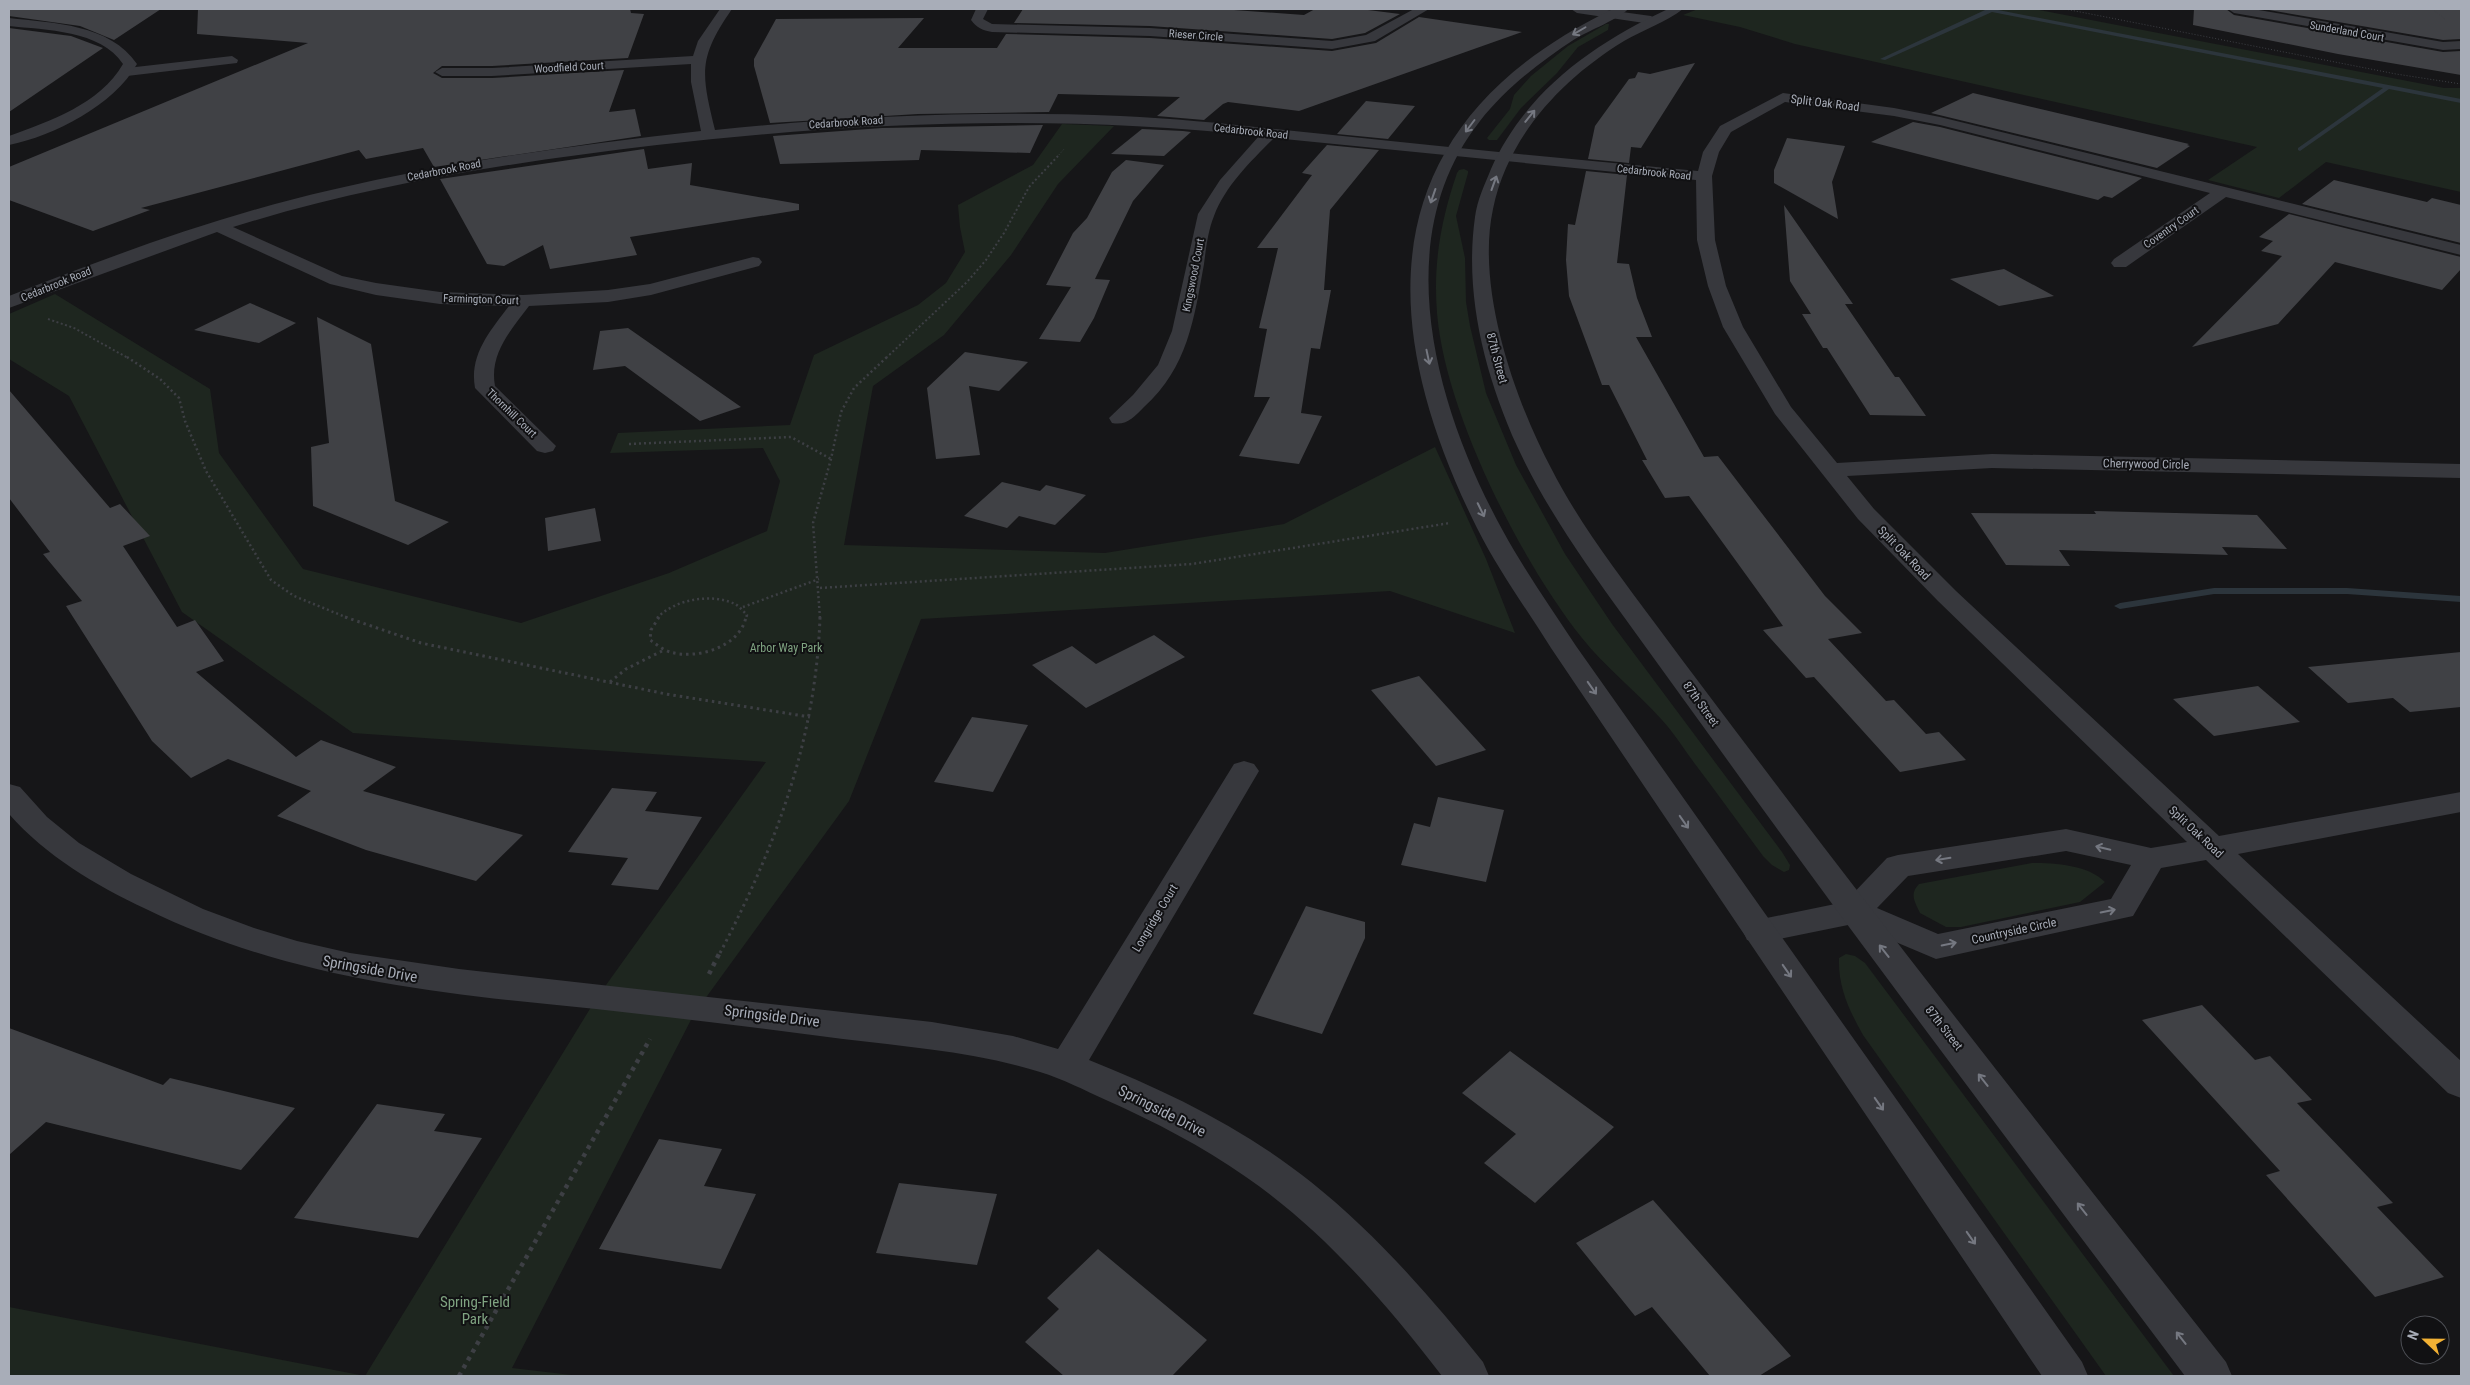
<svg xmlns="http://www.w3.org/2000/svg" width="2470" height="1385" font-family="'Roboto Condensed',sans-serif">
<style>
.green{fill:#1e261f}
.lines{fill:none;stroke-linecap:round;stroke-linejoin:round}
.stream{fill:#2c353c;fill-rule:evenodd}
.building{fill:#404145}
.path-far4{stroke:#3d3f44;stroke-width:1;stroke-dasharray:1 2;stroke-linecap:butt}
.path-far3{stroke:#3d3f44;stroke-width:2;stroke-dasharray:2 2.5;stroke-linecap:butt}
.path-far2{stroke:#3d3f44;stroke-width:2.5;stroke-dasharray:2 3;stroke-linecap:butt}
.path-far1{stroke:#3d3f44;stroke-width:3;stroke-dasharray:2.5 4;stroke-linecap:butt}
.path{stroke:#3d3f44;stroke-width:4.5;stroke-dasharray:4 5;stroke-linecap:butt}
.service{fill:#37383d;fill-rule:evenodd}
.minor{fill:#37383d;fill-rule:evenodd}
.tertiary{fill:#37383d;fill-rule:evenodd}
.oneway{stroke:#757881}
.labels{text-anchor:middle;stroke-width:4;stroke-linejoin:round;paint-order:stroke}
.far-street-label{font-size:11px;fill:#a8adb8;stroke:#111113}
.street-label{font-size:12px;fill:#a8adb8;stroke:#111113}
.park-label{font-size:12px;fill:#7fa381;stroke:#111113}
.near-street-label{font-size:15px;fill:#a8adb8;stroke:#111113}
.near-park-label{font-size:15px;fill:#7fa381;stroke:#111113}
</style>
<rect width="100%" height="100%" fill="#161618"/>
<g class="green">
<polygon points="1698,9 2034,9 2444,88 2461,88 2461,192 2326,162 2279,198 2208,180 2257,147 1795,44 1740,27 1683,15"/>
<polygon points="1606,24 1609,24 1608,30 1578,47 1557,73 1521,108 1497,140 1489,140 1487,138 1510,109 1514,95 1531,76 1568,46"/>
<polygon points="1062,124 1114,126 1058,184 1011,255 944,335 873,386 844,545 1105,553 1284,524 1435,447 1486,559 1515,633 1390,591 921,619 849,801 694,1014 512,1368 580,1376 9,1376 9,1307 365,1376 596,999 766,762 353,733 182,612 69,396 9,359 9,314 55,294 210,389 219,453 303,569 521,623 669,573 767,531 780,481 763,448 610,453 618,433 790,425 814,355 918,305 946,283 965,252 960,227 958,205 1033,165"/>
<path d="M1464,169L1468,171V173L1456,216L1465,258L1466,302L1470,326L1486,393L1516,465L1565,554L1612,624L1782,852L1790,865L1789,870L1784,872L1772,865L1763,856C1740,825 1718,794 1695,764C1684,749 1674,733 1662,720C1636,691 1605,667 1582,638C1520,560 1445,412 1437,313C1433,263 1441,220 1457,173L1459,170Z"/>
<path d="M2032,863C2056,863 2088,865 2105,882L2080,902L1961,927H1946L1920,913C1915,902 1909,894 1919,884Z"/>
<path d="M1846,954L1855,956L1865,963L2174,1376H2106L1863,1035C1849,1010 1838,987 1839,958Z"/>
</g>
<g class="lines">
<g class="stream">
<polygon points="1983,9 1993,9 2461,99 2461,103 2389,89 2300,151 2298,150 2298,148 2383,88 1992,12 1885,60 1880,59 1985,10"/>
<polygon points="2214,588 2347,588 2461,596 2461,602 2347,594 2214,594 2120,609 2114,606 2120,603"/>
</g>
</g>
<g class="building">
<polygon points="9,9 161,9 114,40 80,26 9,16"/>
<polygon points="198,9 630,9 631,13 644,14 628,58 492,66 442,66 433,73 442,78 492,78 624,70 609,112 635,109 641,136 434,167 423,148 366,159 359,150 141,208 150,210 93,231 9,200 9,167 308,43 197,34"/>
<polygon points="1023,9 1220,9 1304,15 1315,9 1360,9 1400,14 1365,33 1332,39 1150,26 1014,23"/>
<polygon points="2194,9 2226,9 2234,15 2443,52 2461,51 2461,75 2338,54 2193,25"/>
<polygon points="2263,9 2461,9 2461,39 2443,40"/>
<polygon points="1419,17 1522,32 1299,111 1228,102 1223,104 1204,120 1157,116 1180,97 1058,94 1049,112 918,114 770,123 754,66 754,59 776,19 924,18 898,48 997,48 1006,34 1150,38 1332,51 1376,43"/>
<polygon points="9,28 71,36 103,48 9,112"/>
<polygon points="1695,63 1641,148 1631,147 1629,163 1588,159 1595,126 1629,79 1635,78 1638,72 1650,74"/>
<polygon points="1973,93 2189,144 2187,145 2190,146 2157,168 1931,113"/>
<polygon points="1366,101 1415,106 1388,139 1337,134"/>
<polygon points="1913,122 1940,127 2142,178 2112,198 2104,196 2098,200 1871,142"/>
<polygon points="1043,125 1030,153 921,150 919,160 780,164 773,136 882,128"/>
<polygon points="1142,129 1183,131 1191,132 1164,156 1111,154"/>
<polygon points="1787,138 1845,146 1832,182 1838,219 1774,183 1774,170"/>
<polygon points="1327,145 1379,150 1330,210 1324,290 1331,290 1320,349 1311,348 1301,413 1322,416 1299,464 1239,456 1270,397 1254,397 1267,329 1259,328 1278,248 1257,248 1312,175 1302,173"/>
<polygon points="644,149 648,169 692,163 690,185 799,204 799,210 630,237 637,255 550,269 543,245 504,266 487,264 440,179"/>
<polygon points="1126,160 1164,165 1133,201 1095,279 1110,280 1094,318 1080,342 1039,339 1071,287 1046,285 1073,233 1087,218 1112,172"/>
<polygon points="1586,171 1627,175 1617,263 1629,264 1637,298 1652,337 1636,337 1704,457 1718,456 1825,596 1862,633 1828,639 1886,701 1894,700 1926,734 1939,732 1966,760 1900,772 1814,677 1806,678 1763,630 1783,626 1689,496 1665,498 1642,460 1647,460 1609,385 1602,385 1569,296 1566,260 1568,224 1575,225"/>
<polygon points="2334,180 2427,202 2432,198 2461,205 2461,243 2302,204"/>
<polygon points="1784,205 1853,304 1845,304 1895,377 1899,377 1926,416 1870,415 1827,348 1823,348 1802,314 1811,314 1790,281"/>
<polygon points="2289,214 2461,257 2461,269 2442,290 2335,262 2278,324 2192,347 2282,256 2261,251 2273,241 2259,237"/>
<polygon points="2004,269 2054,296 1999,306 1950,279"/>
<polygon points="250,303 296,323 259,343 194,330"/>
<polygon points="317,317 371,344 395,501 449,522 408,545 313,506 311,447 329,443"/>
<polygon points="628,328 741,407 700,421 625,366 593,370 600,331"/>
<polygon points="965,352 1028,362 999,391 969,386 980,455 936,459 927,388"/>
<polygon points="9,390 110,508 120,504 150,536 123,546 177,627 195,620 224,661 196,672 296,757 321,740 396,767 363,791 523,835 476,881 366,850 277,816 311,791 228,759 191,778 152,741 66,606 82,601 43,554 50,552 9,498"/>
<polygon points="1002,482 1040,491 1046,485 1086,495 1055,525 1019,516 1007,528 964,516"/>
<polygon points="595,508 601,541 548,551 545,518"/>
<polygon points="2094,511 2257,515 2287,549 2222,547 2228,555 2059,550 2070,566 2006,565 1971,513 2096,514"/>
<polygon points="1154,635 1185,657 1086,708 1032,665 1072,646 1096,664"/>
<polygon points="2461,652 2461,707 2410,712 2393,698 2348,703 2308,667"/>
<polygon points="1419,676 1486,750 1436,766 1371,690"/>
<polygon points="2258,686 2300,722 2214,736 2173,699"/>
<polygon points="972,717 1028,725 993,792 934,782"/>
<polygon points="612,788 657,792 645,811 702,817 658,890 611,885 628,858 568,852"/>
<polygon points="1438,797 1504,810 1486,882 1401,865 1414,823 1430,827"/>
<polygon points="1306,906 1365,922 1365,938 1322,1034 1253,1014"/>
<polygon points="2202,1005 2255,1060 2270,1056 2312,1100 2297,1103 2393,1203 2377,1207 2444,1277 2375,1297 2266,1175 2280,1171 2142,1020"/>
<polygon points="9,1028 163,1085 170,1078 295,1108 241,1170 46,1122 9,1155"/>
<polygon points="1510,1051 1614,1127 1535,1203 1484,1163 1516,1134 1462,1093"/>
<polygon points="377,1104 445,1114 434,1131 482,1138 418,1238 294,1218"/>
<polygon points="659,1139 722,1149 704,1186 756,1194 721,1269 599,1249"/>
<polygon points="899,1183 997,1194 977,1265 876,1253"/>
<polygon points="1653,1200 1791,1356 1759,1376 1710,1376 1652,1307 1635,1316 1576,1243"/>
<polygon points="1098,1249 1207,1340 1172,1376 1064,1376 1025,1342 1059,1309 1047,1298"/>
</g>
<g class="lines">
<g class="path-far4">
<polyline points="2065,9 2396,74 2461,84"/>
<polyline points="2432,9 2445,19"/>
<polyline points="1057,157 1065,148"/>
</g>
<g class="path-far3">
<polyline points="48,319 74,328 128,358"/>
<polyline points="886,358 967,282 986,260 1004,233 1029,187 1058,156"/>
</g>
<g class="path-far2">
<polyline points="127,357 160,379 179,398 185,421 206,471 271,580 294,596 348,618"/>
<polyline points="629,444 791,437 831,459"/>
<polyline points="820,588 1192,564 1450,523"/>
<polyline points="743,607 819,579"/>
<path d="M657,618C675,599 712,593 735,604C739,606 743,611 747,615L746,618"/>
<polyline points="820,618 813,523 831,459 841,412 854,388 887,357"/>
</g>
<g class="path-far1">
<polyline points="345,617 421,643 666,694 810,717"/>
<path d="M659,617L651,630L650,640C656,644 663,650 670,652C697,660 740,647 746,617"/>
<polyline points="610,682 626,669 662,651"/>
<path d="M720,953C776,846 816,739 820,617"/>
</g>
<g class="path">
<polyline points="709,974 720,952"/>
<polyline points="459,1376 650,1039"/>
</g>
<polygon class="service" points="232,56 238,60 237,63 127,76 120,72 127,68"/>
<g class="minor">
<path d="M720,9H732C698,58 701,73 715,130C850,116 985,110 1121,116C1192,119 1262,128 1333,135C1454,148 1576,160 1698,171L1703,152L1720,126L1783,93L1894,108L1940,117L2461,245V255L2226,197L2126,267H2114L2111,263L2114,259L2210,193L1940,125L1894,116L1785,102L1731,132L1719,152L1712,176L1715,240L1726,286L1743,327L1791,407L1837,463L1992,454L2461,464V478L1992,468L1847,476L1874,509L1956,591L2219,836L2461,792V812L2238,854L2461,1061V1098L2448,1093L2206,860L2161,868L2133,916L1936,959L1853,924L1759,943L1747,940L1743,931L1747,922L1845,902L1887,858L1898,855L2066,829L2151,848L2187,842L1938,601L1858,519L1775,414L1723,327L1708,286L1697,240L1696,180L1274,138C1252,160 1225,186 1214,216C1208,231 1206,248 1204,264C1194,319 1188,367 1144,407C1134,417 1127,426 1112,423L1109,418L1133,395L1158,365L1172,331L1198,214L1220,180L1259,136C1057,114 857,122 657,145C513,162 371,184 233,227L342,276L376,283L440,292L523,295L608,290L650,284L753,257L759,258L762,262L759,266L651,295L608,302L529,306C511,330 489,354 495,386L556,446L553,451L545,453L537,451L475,388C469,355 490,331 509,306L440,304L376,295L330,284L217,232L9,308V296L37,285C133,248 230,213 331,190C453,161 577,145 701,131L691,82V64L492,76H442L435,72L442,68H492L693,56L698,41ZM2066,851L2131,865L2111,899L1938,934L1877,908L1908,876Z"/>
<path d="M976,9H988L983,19L992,24L1150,28L1332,41L1366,35L1414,9H1429L1375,41L1332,49L1150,36L992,32C982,30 977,28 971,20Z"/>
<polygon points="1571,9 1600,9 1651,16 1657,20 1651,24 1577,13"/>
<polygon points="2228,9 2253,9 2443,42 2461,41 2461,49 2443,50 2234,13"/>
<path d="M9,18C53,23 110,24 137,64C114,105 54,136 9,145V136C50,121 100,104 123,64C101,30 45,30 9,26Z"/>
<path d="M1244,761L1254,764L1259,771L1089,1060C1167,1091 1245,1129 1311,1182C1376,1234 1431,1297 1483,1362L1489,1376H1442C1386,1303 1323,1230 1246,1177C1202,1146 1155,1122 1106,1100C1084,1090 1063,1079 1040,1072C976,1052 909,1047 843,1039C761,1028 678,1018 596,1009C440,994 289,979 146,909C95,885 46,856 9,814V784L20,787L47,817L79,843L131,874L203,909L254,928L297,941L350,953L459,969L932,1022L1013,1036L1058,1049L1234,764Z"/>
</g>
<g class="tertiary">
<path d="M1613,9H1628C1621,18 1588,31 1575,39C1541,61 1506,88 1480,121C1386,240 1437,411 1503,531C1525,571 1551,608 1576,646L2082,1362L2088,1376H2042L1551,648C1526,608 1498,570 1477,528C1370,313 1376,123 1613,9Z"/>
<path d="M1668,9H1683C1666,22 1643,30 1624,41C1562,79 1508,136 1493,209C1476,288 1514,398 1551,468C1579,523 1617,572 1654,622C1694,676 1735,730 1775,783C1923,978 2075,1170 2226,1362L2232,1376H2185C2030,1169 1874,964 1723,754C1690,708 1657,663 1624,617C1585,563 1545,507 1517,446C1485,375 1464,295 1475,217C1477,200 1485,184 1491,169C1526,91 1593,44 1668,9Z"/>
</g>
</g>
<defs><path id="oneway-shaft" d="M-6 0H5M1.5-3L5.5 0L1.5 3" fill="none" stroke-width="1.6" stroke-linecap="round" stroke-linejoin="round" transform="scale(1.25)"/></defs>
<g class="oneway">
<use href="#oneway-shaft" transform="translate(1579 31) rotate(150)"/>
<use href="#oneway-shaft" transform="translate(1530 116) rotate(-51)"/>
<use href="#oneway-shaft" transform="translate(1470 126) rotate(127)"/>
<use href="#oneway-shaft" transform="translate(1494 183) rotate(-70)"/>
<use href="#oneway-shaft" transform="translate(1433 196) rotate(109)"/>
<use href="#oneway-shaft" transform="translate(1428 357) rotate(78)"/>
<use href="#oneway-shaft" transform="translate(1481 510) rotate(64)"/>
<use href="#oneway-shaft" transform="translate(1592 688) rotate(55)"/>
<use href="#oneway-shaft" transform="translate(1684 822) rotate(55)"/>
<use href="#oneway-shaft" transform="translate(2103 848) rotate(-167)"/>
<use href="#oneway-shaft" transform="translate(1943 859) rotate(171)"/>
<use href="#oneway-shaft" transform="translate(2108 911) rotate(-12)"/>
<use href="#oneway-shaft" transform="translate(1949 944) rotate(-12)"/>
<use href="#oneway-shaft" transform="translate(1884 951) rotate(-128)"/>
<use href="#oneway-shaft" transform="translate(1787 971) rotate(55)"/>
<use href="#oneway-shaft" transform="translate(1983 1080) rotate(-128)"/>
<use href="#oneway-shaft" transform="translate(1879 1104) rotate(55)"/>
<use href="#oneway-shaft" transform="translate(2082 1209) rotate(-128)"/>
<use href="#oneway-shaft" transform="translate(1971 1238) rotate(55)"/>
<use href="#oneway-shaft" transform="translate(2181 1338) rotate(-128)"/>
</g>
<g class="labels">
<g class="far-street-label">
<text transform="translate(2347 31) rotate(10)" y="4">Sunderland Court</text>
<text transform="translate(1196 35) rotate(4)" y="4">Rieser Circle</text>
<text transform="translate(569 67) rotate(-3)" y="4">Woodfield Court</text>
<text transform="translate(846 122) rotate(-4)" y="4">Cedarbrook Road</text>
<text transform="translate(1251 131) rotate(6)" y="4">Cedarbrook Road</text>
<text transform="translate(444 170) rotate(-11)" y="4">Cedarbrook Road</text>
<text transform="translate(1654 172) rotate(6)" y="4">Cedarbrook Road</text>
<text transform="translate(2171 227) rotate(-35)" y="4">Coventry Court</text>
<text transform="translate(1193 275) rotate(-79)" y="4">Kingswood Court</text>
<text transform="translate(56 284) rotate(-22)" y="4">Cedarbrook Road</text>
<text transform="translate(481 299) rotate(2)" y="4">Farmington Court</text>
<text transform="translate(512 413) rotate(44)" y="4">Thornhill Court</text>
</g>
<g class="street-label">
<text transform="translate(1825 103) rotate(7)" y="4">Split Oak Road</text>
<text transform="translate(1497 358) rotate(75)" y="4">87th Street</text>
<text transform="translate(2146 464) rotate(1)" y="4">Cherrywood Circle</text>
<text transform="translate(1904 553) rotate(46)" y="4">Split Oak Road</text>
<text transform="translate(1701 704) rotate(54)" y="4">87th Street</text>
<text transform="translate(2196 832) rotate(43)" y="4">Split Oak Road</text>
<text transform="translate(1155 918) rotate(-59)" y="4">Longridge Court</text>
<text transform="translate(2014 931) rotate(-12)" y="4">Countryside Circle</text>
<text transform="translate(1944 1028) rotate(52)" y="4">87th Street</text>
</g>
<g class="park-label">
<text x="786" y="652">Arbor Way Park</text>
</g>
<g class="near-street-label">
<text transform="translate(370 969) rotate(10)" y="5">Springside Drive</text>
<text transform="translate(772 1016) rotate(7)" y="5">Springside Drive</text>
<text transform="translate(1162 1111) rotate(27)" y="5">Springside Drive</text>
</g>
<g class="near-park-label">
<text x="475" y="1307">Spring-Field<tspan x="475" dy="17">Park</tspan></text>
</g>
</g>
<rect width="2470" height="1385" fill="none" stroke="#a8adb8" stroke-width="20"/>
<g transform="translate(2425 1340) rotate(292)"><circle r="24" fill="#111113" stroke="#4d4f55"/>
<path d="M0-4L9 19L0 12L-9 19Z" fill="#f2b134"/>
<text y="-8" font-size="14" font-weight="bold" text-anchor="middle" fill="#a8adb8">N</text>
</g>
</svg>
